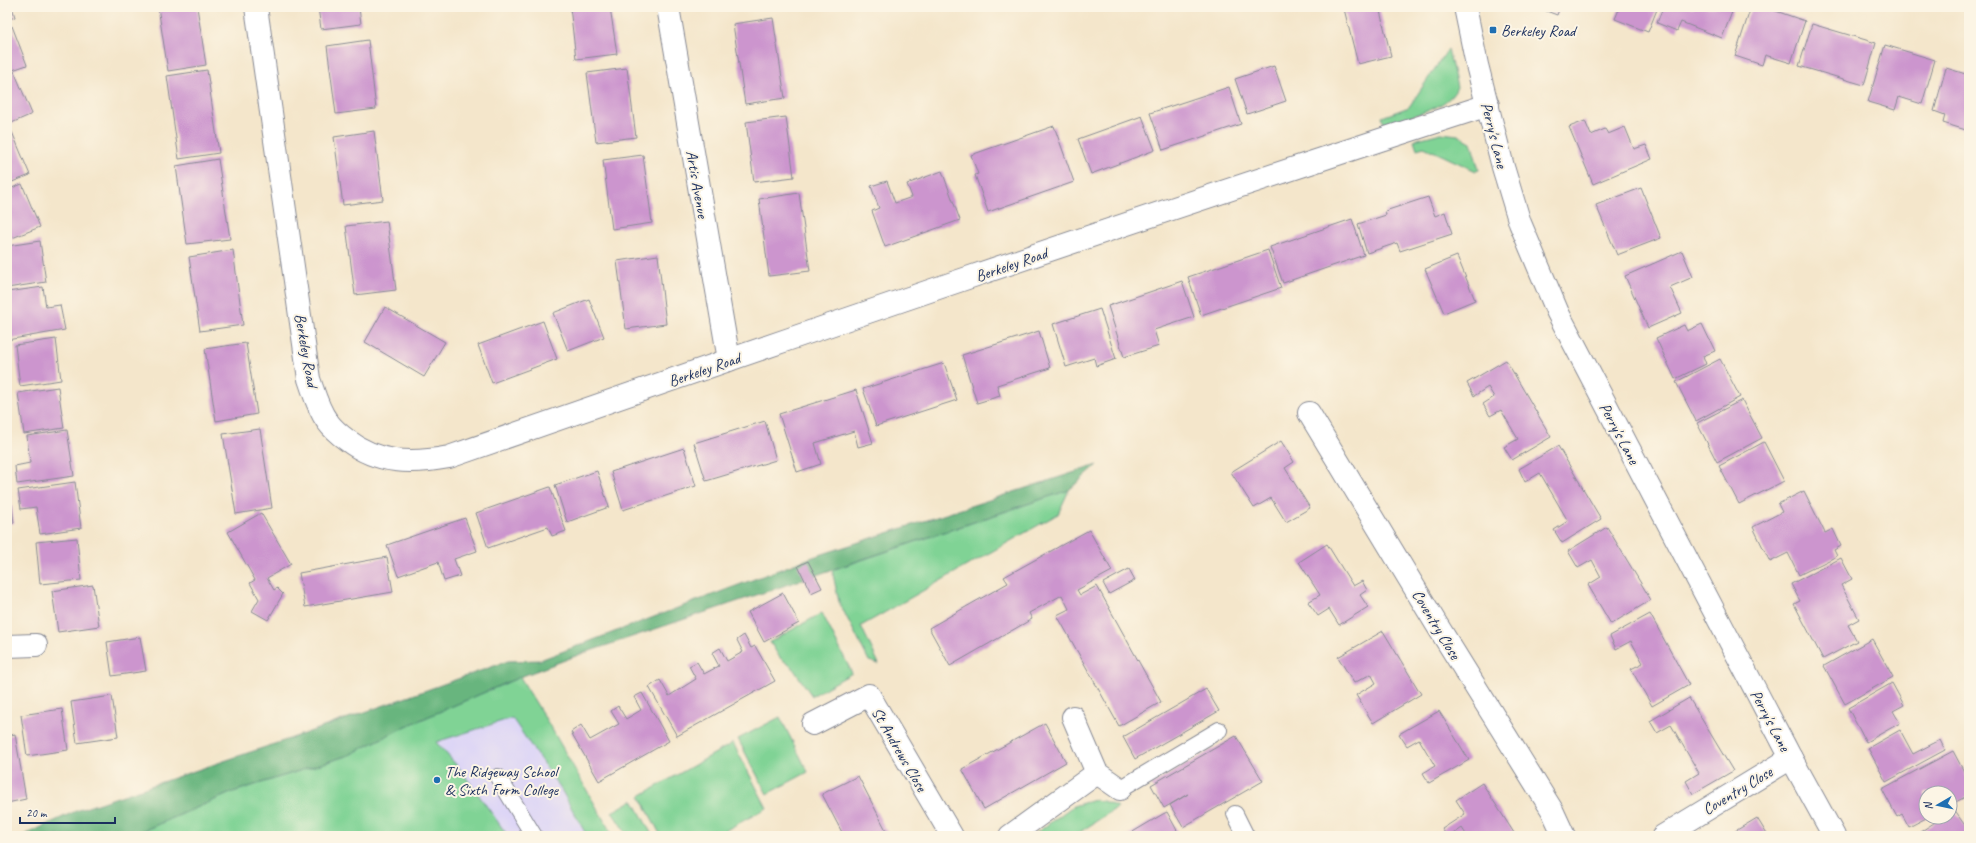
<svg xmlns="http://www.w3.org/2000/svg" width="1976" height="843" font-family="Caveat,sans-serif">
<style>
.built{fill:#ddd5f6}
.green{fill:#80d395;stroke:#4e817a}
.forest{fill:#68b57e;stroke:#42726e}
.building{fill:#cc95ce}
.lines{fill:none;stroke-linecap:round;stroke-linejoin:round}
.service-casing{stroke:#888a94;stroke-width:18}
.minor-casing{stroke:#888a94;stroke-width:24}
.service{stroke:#fff;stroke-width:16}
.minor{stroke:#fff;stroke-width:22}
.poi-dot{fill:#1f6fb2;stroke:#fcf5e5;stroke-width:1.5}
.labels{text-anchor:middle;stroke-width:4;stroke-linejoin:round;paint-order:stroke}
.poi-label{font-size:16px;fill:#1b2f5e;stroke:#fcf5e5;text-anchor:start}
.street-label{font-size:16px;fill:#1b2f5e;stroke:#fcf5e5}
</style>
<rect width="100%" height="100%" fill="#fcf5e5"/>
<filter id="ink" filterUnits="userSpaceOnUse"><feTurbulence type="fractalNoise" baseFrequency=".025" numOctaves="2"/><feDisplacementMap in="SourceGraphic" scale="8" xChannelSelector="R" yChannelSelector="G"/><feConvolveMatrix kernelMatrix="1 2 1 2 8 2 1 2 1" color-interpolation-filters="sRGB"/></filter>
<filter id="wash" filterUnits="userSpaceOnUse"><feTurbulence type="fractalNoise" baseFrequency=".012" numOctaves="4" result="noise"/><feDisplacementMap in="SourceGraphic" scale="16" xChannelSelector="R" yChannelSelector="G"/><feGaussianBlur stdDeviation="0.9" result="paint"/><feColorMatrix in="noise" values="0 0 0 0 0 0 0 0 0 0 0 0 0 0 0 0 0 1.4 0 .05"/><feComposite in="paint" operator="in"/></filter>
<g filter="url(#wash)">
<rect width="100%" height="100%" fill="#f4e6cb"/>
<polygon class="built" points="512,718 562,791 587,836 179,836 436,742"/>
<g class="green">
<path d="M1448,49L1457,87C1449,110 1406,117 1384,124L1382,117L1409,107Z"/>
<polygon points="1441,133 1458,135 1471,142 1479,170 1476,171 1424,147 1417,149 1414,140"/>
<polygon points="1069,490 1058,514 861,626 879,664 869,661 839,602 832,570"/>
<polygon points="822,613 852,673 812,696 792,667 780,658 770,642"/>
<polygon points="520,677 553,731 613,836 587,836 562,791 512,718 436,742 460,769 508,836 131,836 233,792 349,755 404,727"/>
<polygon points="780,717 808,772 767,794 738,739"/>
<polygon points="733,743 767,808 715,836 661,836 640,796"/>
<polygon points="633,800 651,833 652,836 628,836 612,812"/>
<polygon points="1094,800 1103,801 1118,807 1074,836 1032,836 1073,806"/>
</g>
<polygon class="forest" points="1097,465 1069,490 581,654 520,677 404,727 349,755 233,792 131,836 22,836 76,811 295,737 508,661 540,660 810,558"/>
<g id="blocks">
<g class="building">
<polygon points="7,7 12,7 15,17 7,20"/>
<polygon points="158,7 197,7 206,65 168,71"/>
<polygon points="318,7 359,7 361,24 321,29"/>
<polygon points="570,7 610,7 617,54 576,59"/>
<polygon points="1354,7 1379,7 1391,56 1358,64 1344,9"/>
<polygon points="1536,7 1560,7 1557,15"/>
<polygon points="1620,7 1658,7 1648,32 1615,19"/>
<polygon points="1663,7 1734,7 1722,38 1681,22 1677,31 1657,23"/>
<polygon points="1751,7 1764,7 1805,21 1791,63 1765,55 1762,65 1735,56"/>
<polygon points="773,18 785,98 745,104 733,24"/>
<polygon points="1812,24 1876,43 1864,85 1799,66"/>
<polygon points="12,26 27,65 7,72 7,28"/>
<polygon points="368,40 376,109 336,114 327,46"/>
<polygon points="1885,45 1935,60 1922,104 1899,97 1895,110 1868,102"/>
<polygon points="1274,66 1286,101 1247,114 1235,79"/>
<polygon points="627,68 636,137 596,142 587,73"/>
<polygon points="1946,68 1969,75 1969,131 1943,123 1945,115 1934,111"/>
<polygon points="207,70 219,153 179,159 167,76"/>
<polygon points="14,71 32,114 7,125 7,74"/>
<polygon points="1229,87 1241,124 1163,150 1150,113"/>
<polygon points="1142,116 1155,150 1091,174 1078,139"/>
<polygon points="786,117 794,177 754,182 746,122"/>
<polygon points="1585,121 1591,135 1605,129 1608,134 1625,127 1634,149 1646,145 1652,159 1593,184 1569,127"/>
<polygon points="1054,126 1074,182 988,212 975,175 978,174 971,155"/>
<polygon points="374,131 383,200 343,205 334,137"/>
<polygon points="12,132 30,175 7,184 7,134"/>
<polygon points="643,155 652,223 612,229 603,160"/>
<polygon points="218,159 230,239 187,244 176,166"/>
<polygon points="942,171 960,220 885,247 872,211 879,208 871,186 887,181 895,203 912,197 907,184"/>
<polygon points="22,184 40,227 7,240 7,190"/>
<polygon points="1641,188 1661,238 1617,255 1596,205"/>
<polygon points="799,193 810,271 769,276 759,199"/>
<polygon points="1428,197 1435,216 1445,212 1452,234 1400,251 1397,243 1367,253 1358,224 1386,215 1385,211"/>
<polygon points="1352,219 1364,255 1283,283 1270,247"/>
<polygon points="387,221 396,290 355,295 346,226"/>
<polygon points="40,241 46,282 7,288 7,246"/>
<polygon points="233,250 243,325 200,331 189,257"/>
<polygon points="1268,250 1281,288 1201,315 1188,277"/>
<polygon points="1682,251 1693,277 1670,287 1682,313 1648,328 1625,276"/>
<polygon points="658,255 666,324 626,329 617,261"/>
<polygon points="1457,256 1475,300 1444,313 1425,269"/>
<polygon points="1182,281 1194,317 1154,330 1159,346 1124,357 1108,306"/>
<polygon points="43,287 46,307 60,305 65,330 7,340 7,292"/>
<polygon points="589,299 604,337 568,351 553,313"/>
<polygon points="385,307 445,342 424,377 365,342"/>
<polygon points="1100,309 1116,359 1096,366 1094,358 1066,367 1053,324"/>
<polygon points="543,321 557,359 492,383 478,345"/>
<polygon points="1702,324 1715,351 1703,356 1706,364 1675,379 1656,338 1684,325 1687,331"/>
<polygon points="1039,331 1050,368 997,385 1000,396 977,403 962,355"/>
<polygon points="56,339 61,380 20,386 15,345"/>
<polygon points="246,343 257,414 216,421 205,349"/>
<polygon points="1720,359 1740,397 1696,421 1676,382"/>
<polygon points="1506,360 1551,437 1512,460 1504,447 1518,439 1501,410 1490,416 1483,404 1494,397 1488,387 1474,396 1467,383"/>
<polygon points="944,363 957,400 876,426 863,389"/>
<polygon points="58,387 64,428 24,434 18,393"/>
<polygon points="856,390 873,443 858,447 854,431 815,443 821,464 797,472 779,414"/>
<polygon points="1742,400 1762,438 1717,462 1697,423"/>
<polygon points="765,421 776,460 706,481 694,443"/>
<polygon points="260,429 272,508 236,514 223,434"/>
<polygon points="67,430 74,476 17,484 15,466 30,463 27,436"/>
<polygon points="1281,441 1294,462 1285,468 1310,508 1286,522 1271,498 1254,508 1231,472"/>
<polygon points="1764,442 1784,481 1739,504 1719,466"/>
<polygon points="1558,446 1601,519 1562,543 1554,530 1568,521 1540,473 1525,482 1519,469"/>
<polygon points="684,448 696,486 623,510 611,472"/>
<polygon points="597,471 609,507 567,522 555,485"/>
<polygon points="75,482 81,528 40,534 36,507 21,509 18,490"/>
<polygon points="550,487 566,531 552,536 548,527 488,548 476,513"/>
<polygon points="1804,491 1825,533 1833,529 1841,546 1834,550 1837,556 1799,575 1788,553 1770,562 1753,527 1782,512 1778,504"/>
<polygon points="7,492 10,492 14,523 7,524"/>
<polygon points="261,513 291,564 267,578 274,590 277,588 283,594 268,620 252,611 259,599 250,583 255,580 228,532"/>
<polygon points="465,518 477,551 454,559 460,576 444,581 438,562 398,576 387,545"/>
<polygon points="1607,527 1651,600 1611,624 1588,585 1601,577 1592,560 1578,568 1568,551"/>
<polygon points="1089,530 1112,571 1077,590 1080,595 1097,586 1161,702 1119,726 1057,615 1069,609 1062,595 1029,613 1032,619 950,666 929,628 1008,583 1004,577"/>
<polygon points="77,538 81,580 40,584 36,542"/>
<polygon points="1327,544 1353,586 1362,581 1367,590 1360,595 1368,607 1339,625 1329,609 1318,616 1308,602 1320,595 1299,562"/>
<polygon points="387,557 393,592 305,607 299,573"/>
<polygon points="1841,558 1852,579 1841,585 1859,619 1848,625 1857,641 1823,659 1794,604 1800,601 1791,584"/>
<polygon points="808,561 822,588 811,593 798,566"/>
<polygon points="1129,569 1135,580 1109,594 1103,583"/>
<polygon points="93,585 99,626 58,632 52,591"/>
<polygon points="783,593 799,623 764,642 748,612"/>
<polygon points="1650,614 1689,685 1652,706 1631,669 1643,663 1631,641 1616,649 1610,636"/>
<polygon points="1383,631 1421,694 1373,723 1356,695 1376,683 1371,674 1354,683 1338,657"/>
<polygon points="744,635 751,648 755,646 775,681 677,736 649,687 660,680 669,696 696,679 689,666 697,662 704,674 719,666 712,653 720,648 727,661 743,652 737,640"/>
<polygon points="140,637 146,671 112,676 107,642"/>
<polygon points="1872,639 1893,677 1845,704 1824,666"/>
<polygon points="1892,683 1904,705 1893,711 1900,723 1866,742 1848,708"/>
<polygon points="1206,689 1219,711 1135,759 1123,737"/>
<polygon points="642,693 669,741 599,781 571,732 581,725 590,740 619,724 611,711 618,706 626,719 641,710 634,697"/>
<polygon points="112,696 118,737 77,743 71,702"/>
<polygon points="1689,698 1733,771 1693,794 1686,781 1699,773 1671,725 1657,733 1650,721"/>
<polygon points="62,709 68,750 27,756 21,715"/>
<polygon points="1439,711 1469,760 1429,783 1423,773 1435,766 1419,739 1407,746 1399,734"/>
<polygon points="1045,723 1066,762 984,809 962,769"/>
<polygon points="1900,730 1913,754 1940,740 1945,750 1886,782 1868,748"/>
<polygon points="15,734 26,799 7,803 7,736"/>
<polygon points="1236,736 1263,781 1183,827 1170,805 1188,794 1164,808 1151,785"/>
<polygon points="1953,751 1969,781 1969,795 1950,805 1950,793 1926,793 1926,817 1928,817 1909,827 1902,814 1897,817 1882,789"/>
<polygon points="858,776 872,803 889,836 844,836 836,821 822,794"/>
<polygon points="1482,783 1516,836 1467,836 1462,828 1451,836 1447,836 1442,829 1465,814 1456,800"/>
<polygon points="1954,810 1969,831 1969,836 1914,836 1943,817 1950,817 1950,812"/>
<polygon points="1167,812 1180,836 1126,836 1163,814"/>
<polygon points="1757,818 1768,836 1727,836"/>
</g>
</g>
</g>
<g filter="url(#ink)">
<use href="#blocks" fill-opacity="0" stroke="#888a94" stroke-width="1"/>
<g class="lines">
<defs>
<g id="service">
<polyline points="498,777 534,836"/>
<polyline points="1120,789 1219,730"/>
<polyline points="1235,814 1246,836"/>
</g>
<g id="minor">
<path d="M256,7L309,379C314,393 318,409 327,421C332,428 340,435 347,440C378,464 412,464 449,457C794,337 1140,217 1488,105"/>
<polyline points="668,7 729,360"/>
<polyline points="1465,7 1477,65 1503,167 1520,223 1558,313 1791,758 1834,836"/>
<polyline points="1309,413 1437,625 1552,810 1564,836"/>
<polyline points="7,646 36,645"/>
<polyline points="1073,717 1097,773 1120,789"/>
<polyline points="813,724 869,695 952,836"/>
<polyline points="1010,836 1097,773"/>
<polyline points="1663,836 1791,758"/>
</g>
</defs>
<use href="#service" class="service-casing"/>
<use href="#minor" class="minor-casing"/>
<use href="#service" class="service"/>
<use href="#minor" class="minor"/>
</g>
</g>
<g class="poi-dot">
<rect x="1489" y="26" width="8" height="8" rx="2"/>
<circle cx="437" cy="780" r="4"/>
</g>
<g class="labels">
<g class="poi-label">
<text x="1501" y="36">Berkeley Road</text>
<text x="445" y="777">The Ridgeway School<tspan x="445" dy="18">&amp; Sixth Form College</tspan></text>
</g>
<g class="street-label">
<text transform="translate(1495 135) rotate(76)" y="6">Perry's Lane</text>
<text transform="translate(698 184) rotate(80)" y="6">Artis Avenue</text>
<text transform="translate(1011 264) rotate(-19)" y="6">Berkeley Road</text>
<text transform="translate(307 350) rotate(80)" y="6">Berkeley Road</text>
<text transform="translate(704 369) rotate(-19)" y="6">Berkeley Road</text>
<text transform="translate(1620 433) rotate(62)" y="6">Perry's Lane</text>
<text transform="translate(1437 624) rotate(59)" y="6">Coventry Close</text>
<text transform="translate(1771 720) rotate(62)" y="6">Perry's Lane</text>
<text transform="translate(900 749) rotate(60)" y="6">St Andrews Close</text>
<text transform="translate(1737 790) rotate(-31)" y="6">Coventry Close</text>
</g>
</g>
<rect width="1976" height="843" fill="none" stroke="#fcf5e5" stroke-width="24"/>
<g transform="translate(1938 805) rotate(261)"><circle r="19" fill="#fcf5e5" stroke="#a2a6af"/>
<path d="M0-3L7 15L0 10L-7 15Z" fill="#1f6fb2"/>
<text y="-6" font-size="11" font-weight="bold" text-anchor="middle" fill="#1b2f5e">N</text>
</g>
<path d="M20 817v6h95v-6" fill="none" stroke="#1b2f5e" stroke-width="2"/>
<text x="26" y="817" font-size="12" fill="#1b2f5e" stroke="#fcf5e5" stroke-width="3" paint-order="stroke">20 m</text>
</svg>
